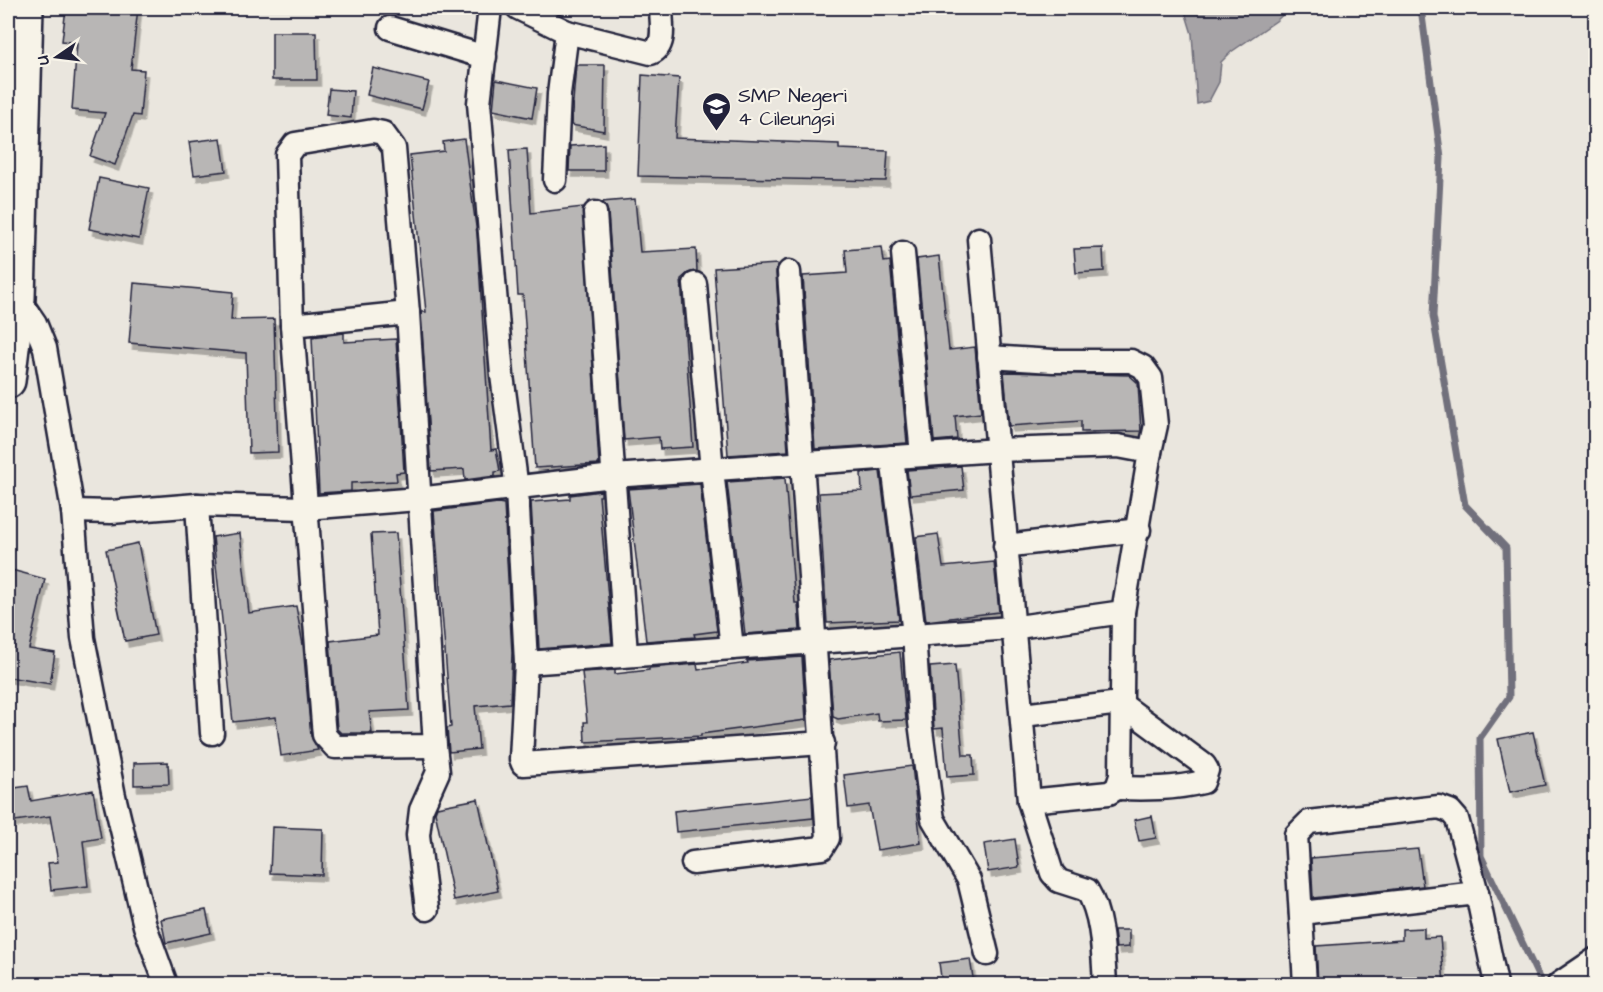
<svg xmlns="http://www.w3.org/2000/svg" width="1603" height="992" font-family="'Architects Daughter',sans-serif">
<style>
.water{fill:#a6a3a6;stroke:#716f7b;stroke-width:1.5}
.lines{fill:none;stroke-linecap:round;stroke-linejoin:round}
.stream{stroke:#716f7b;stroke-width:7}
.building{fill:#b8b6b5;stroke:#22223b;stroke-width:1.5;filter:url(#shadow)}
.street-casing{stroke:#22223b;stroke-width:27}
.primary-casing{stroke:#22223b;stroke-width:38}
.street{stroke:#f7f3e8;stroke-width:22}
.primary{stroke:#f7f3e8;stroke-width:33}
.labels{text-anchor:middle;stroke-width:4.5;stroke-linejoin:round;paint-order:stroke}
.poi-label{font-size:20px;fill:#22223b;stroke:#f7f3e8;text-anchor:start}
</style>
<defs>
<filter id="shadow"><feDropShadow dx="3.5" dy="6" stdDeviation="0" flood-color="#0004"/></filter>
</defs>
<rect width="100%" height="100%" fill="#eae6de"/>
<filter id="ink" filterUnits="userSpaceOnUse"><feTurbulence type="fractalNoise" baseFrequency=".0167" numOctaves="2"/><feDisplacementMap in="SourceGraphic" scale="12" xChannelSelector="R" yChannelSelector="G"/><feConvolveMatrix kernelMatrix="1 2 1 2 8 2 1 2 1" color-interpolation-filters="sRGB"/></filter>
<g filter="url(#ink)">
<polygon class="water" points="1184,8 1290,8 1276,21 1231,52 1221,62 1219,82 1209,101 1197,104 1192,34"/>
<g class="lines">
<polyline class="stream" points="1421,8 1441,158 1433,316 1465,505 1506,548 1509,697 1480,738 1481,856 1542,984"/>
</g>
<g class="building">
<polygon points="66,8 138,8 131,69 144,70 140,116 133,115 115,165 90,156 105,113 72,110 77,43 62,41"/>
<polygon points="272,32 316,32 317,80 272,80"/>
<polygon points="576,65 605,65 604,131 571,125"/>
<polygon points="373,68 429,82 422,109 367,95"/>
<polygon points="642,75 679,78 675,138 839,144 839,149 888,151 886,181 638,176"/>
<polygon points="496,80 537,88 532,118 493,110"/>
<polygon points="329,89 353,91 351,118 326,115"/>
<polygon points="221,138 226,171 194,175 189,142"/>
<polygon points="464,139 477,234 491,450 496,449 500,471 495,472 495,476 465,480 464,469 431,471 421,312 426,312 410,155 444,151 443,142"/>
<polygon points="604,144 604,171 569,171 570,146"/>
<polygon points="527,149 531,213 583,207 599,464 535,468 523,295 518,295 509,150"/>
<polygon points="99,178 149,188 139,239 89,229"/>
<polygon points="635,199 640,252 696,249 697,271 688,273 681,279 693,447 660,449 659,437 624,440 608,212 602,202"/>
<polygon points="882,247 884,262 890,261 907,443 815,449 803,276 847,273 845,250"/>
<polygon points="1103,248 1104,271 1076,273 1074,249"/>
<polygon points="939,256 949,350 975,347 981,413 955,416 957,439 934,441 917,259"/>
<polygon points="777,264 776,273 788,451 728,455 714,268"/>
<polygon points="134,283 233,292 231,320 274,319 278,452 249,453 246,353 129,343"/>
<polygon points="344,333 344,342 396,339 404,472 396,473 397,481 351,483 351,491 319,493 312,337"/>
<polygon points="1004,372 1129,375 1138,383 1141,431 1081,432 1081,421 1009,426"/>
<polygon points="961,466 964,490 910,495 907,470"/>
<polygon points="880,471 899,620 827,623 819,493 862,491 861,473"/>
<polygon points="785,478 795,603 798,603 800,630 745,634 727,482"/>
<polygon points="700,484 717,631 694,634 695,637 646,641 628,489"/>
<polygon points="601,491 601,496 599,496 612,643 539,649 531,502 570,499 570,495"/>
<polygon points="498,503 504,504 512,653 510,703 475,706 479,749 449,752 447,728 451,727 434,511"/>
<polygon points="240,533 249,613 296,606 303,645 311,736 318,750 281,756 276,717 233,722 213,537"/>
<polygon points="396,533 409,710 369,712 372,733 341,733 337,729 330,641 378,635 371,534"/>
<polygon points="938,534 943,567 994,562 999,612 926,621 916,537"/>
<polygon points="138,543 156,635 125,641 106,550"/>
<polygon points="8,569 45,579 29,649 55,653 50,684 8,677"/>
<polygon points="900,652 906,720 878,721 877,713 838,719 833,717 829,660"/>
<polygon points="802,657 806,720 701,734 701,736 585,742 584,722 587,722 582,672 615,670 615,674 649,670 649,668 697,664 698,670 748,663 747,661"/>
<polygon points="955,665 963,755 973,755 974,775 947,777 943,728 934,729 930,667"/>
<polygon points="1533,732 1545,785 1510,792 1498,739"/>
<polygon points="168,762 169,784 134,785 134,763"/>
<polygon points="912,766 921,843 877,850 869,805 848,808 844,775"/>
<polygon points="28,786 31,801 93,790 101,838 83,841 88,886 51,890 48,863 58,862 50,816 8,822 8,789"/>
<polygon points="812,796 813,818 676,832 674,811"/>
<polygon points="478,799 498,891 454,900 435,812 437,807"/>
<polygon points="1152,816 1156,838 1139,841 1134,820"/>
<polygon points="272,827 323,829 322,875 270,873"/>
<polygon points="1015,839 1019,867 988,872 984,844"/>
<polygon points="1418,849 1423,886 1313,898 1311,858"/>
<polygon points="206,910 211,933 166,943 161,919"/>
<polygon points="1424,928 1424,938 1440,937 1444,984 1318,984 1316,946 1402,940 1402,929"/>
<polygon points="1114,930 1129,930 1129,947 1116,948"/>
<polygon points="970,959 974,984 942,984 939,963"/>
</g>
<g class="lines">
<defs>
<g id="street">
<polyline points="518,8 567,32"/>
<polyline points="390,28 485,57"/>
<path d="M555,180L559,94L567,32L651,53C667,46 661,22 661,8"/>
<polyline points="595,213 626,654"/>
<path d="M979,239L1029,801L1052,873L1059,881L1087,890C1103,916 1103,954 1105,984"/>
<polyline points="903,253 922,455"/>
<polyline points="695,284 712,470 732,648"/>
<polyline points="18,298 35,323 45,348 73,511 83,638 114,796 145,926 166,984"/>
<polygon points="408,313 435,746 335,747 324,735 323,724 292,325"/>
<polyline points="292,325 287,155 295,144 373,131 383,133 394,148 408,313"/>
<polyline points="989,357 1053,361 1131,361 1143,367 1151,378 1156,425 1150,452"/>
<polyline points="892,457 914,634 920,722 931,806 933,819 969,880 987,954"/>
<polyline points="197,505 212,733"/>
<polyline points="73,511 111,512 197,505 305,508 418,499 613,476 998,450 1118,446 1150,452 1123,612 1011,628 526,663 517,489 502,375 479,103 490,8"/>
<polyline points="1005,546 1139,530"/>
<polyline points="526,663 521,759 523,764 823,743"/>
<path d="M1023,715L1120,703L1204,765L1207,770L1203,782C1174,789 1146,789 1117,788"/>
<polyline points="1029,801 1109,793 1117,788 1121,776 1123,612"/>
<polyline points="693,863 822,848 828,838 789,272"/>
<polyline points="427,909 418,835 421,810 438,772 435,746"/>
<polyline points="1301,913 1477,893"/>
<polyline points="1305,984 1296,835 1309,822 1439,807 1450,811 1457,819 1477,893 1496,984"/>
<polyline points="1559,984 1596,959"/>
</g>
<polyline id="primary" points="8,381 18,298 26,8"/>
</defs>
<use href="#street" class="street-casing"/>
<use href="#primary" class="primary-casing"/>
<use href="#street" class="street"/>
<use href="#primary" class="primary"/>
</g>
</g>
<defs>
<symbol id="school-pin" viewBox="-11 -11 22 30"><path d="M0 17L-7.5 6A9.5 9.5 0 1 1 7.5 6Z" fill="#22223b" stroke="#f7f3e8"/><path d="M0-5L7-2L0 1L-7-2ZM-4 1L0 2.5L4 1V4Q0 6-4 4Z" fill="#fff"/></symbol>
</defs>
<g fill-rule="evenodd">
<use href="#school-pin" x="700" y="90" width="33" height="45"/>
</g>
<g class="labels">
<g class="poi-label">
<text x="738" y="102">SMP Negeri<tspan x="738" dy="23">4 Cileungsi</tspan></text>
</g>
</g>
<rect width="1603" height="992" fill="none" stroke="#f7f3e8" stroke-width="30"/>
<rect x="15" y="15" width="1573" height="962" fill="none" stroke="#22223b" stroke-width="2" filter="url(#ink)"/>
<g transform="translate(57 57) rotate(256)" stroke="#f7f3e8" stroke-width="4.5" paint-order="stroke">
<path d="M0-4.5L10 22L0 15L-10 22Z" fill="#22223b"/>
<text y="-9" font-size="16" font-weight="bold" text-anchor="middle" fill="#22223b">U</text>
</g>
</svg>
